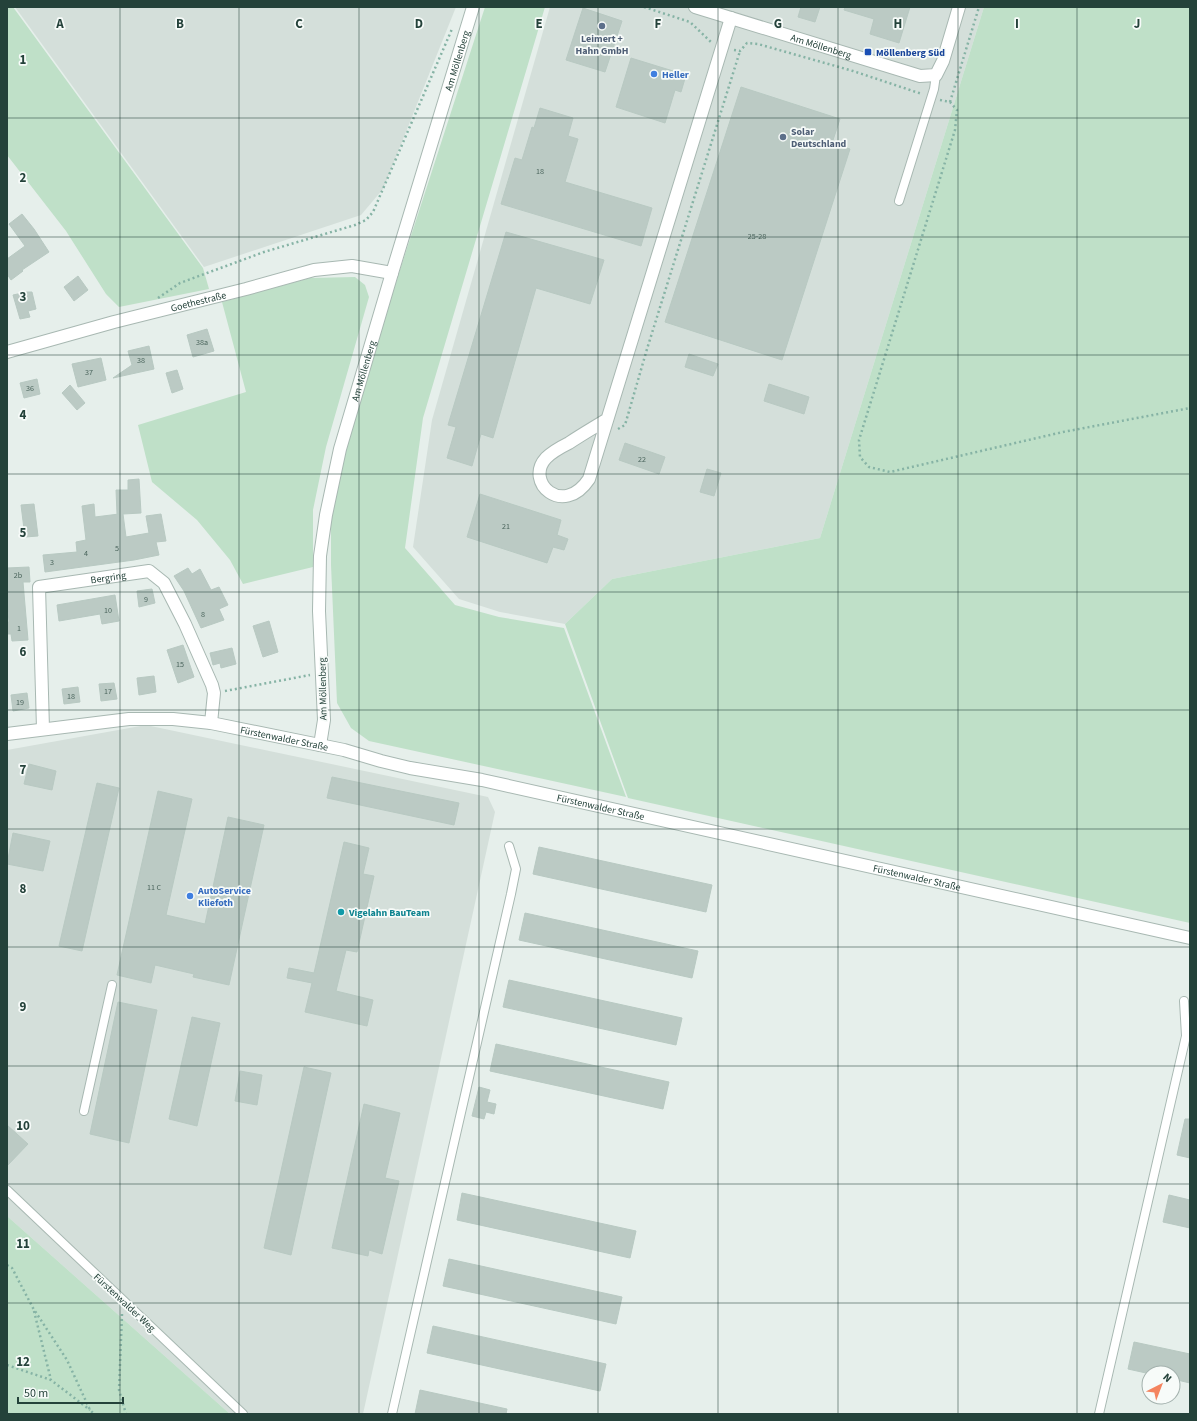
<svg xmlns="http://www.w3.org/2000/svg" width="1197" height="1421" font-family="'Source Sans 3',sans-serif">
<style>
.built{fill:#d4dfda}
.green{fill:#bfe0c8}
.building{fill:#bbcac4;stroke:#b8c9c2}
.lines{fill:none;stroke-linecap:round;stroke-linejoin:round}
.lane-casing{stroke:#a8b8b2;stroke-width:10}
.street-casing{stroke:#a8b8b2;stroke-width:14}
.path{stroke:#86b3a5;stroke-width:2.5;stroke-dasharray:2 3;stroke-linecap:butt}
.lane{stroke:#fff;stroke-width:8}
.street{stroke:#fff;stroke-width:12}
.grid{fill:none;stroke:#24423a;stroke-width:1;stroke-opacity:0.55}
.service-dot{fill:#5c6f8a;stroke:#f7fbf9;stroke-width:1.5}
.transit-dot{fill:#1a4fb4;stroke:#f7fbf9;stroke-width:1.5}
.shop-dot{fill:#3f7fe0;stroke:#f7fbf9;stroke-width:1.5}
.culture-dot{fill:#0f9aa8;stroke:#f7fbf9;stroke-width:1.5}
.labels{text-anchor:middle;stroke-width:3.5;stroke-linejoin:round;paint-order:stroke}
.number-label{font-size:8px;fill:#4a645c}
.service-label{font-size:10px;font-weight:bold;fill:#4e5e75;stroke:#f7fbf9}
.street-label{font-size:10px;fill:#24423a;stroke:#f7fbf9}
.transit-label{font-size:10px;font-weight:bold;fill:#164399;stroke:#f7fbf9;text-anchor:start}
.shop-label{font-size:10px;font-weight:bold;fill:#366cbe;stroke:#f7fbf9;text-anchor:start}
.culture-label{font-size:10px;font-weight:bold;fill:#0d838f;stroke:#f7fbf9;text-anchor:start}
.grid-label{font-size:13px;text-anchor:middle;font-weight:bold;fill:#24423a;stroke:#f7fbf9;stroke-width:3.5;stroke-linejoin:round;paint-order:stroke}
</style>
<rect width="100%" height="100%" fill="#e6efeb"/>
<g class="built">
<polygon points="15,7 456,7 383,189 361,215 204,267"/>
<polygon points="550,7 984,7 820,538 612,579 565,624 500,612 459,599 413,547 432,420"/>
<polygon points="146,725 488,797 495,812 363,1414 230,1414 7,1216 7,750"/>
</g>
<g class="green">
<polygon points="7,7 13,7 203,268 209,289 119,307 106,294 66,231 7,155"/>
<polygon points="485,7 545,7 423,418 405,548 455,605 499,617 564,628 626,797 369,741 351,728 337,703 331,565 331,511 343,449 399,273"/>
<polygon points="984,7 1190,7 1190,923 628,798 565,624 612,579 820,538"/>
<polygon points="355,277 365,285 369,297 326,447 313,510 313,567 243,584 230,560 197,520 152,482 138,425 246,392 222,302 310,278"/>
<polygon points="7,1216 230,1414 7,1414"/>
</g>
<g class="building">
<polygon points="801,7 820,7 815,22 798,17"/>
<polygon points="845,7 910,7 899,43 870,34 874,19 844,10"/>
<polygon points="583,8 622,21 605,72 566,60"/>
<polygon points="631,58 686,75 681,92 675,90 665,123 616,107"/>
<polygon points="741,87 840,119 832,143 850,149 782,360 665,322"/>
<polygon points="540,108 573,118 568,136 578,139 565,182 652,208 641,246 501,204 515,158 522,160 532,127 534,128"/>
<polygon points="22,214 34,229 49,252 22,270 23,271 11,280 7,274 7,259 25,246 9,224"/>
<polygon points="506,232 604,260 590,304 536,288 493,438 481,434 472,466 447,458 456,427 448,425"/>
<polygon points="78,276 88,290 74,301 64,287"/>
<polygon points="27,292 32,292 36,309 28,311 30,317 20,319 13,295"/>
<polygon points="207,329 214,351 193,357 187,335"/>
<polygon points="149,346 154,369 113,378 132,365 128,351"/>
<polygon points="689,354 718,364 713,376 685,367"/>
<polygon points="101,358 106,380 78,387 72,364"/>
<polygon points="177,370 183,389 172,393 166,373"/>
<polygon points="37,379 40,394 24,398 20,383"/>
<polygon points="769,384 809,397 804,414 764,401"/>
<polygon points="70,385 85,403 77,410 62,393"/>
<polygon points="625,443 665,457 659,474 619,460"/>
<polygon points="707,469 721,473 714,496 700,492"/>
<polygon points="139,479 141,513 123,514 126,537 149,533 146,516 161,514 166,541 156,542 159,555 134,560 45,572 43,555 77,552 76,542 86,540 82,506 94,504 95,517 119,514 117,514 116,490 128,490 128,480"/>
<polygon points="480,494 561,520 557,535 568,539 564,550 553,547 547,563 467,537"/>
<polygon points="34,504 38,536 25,537 21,505"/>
<polygon points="29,567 30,582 23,582 28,640 12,641 11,634 7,634 7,622 9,622 7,600 7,568"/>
<polygon points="188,568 192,574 200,569 211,590 219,587 228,605 219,609 224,620 201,628 184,591 174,576"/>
<polygon points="152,589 155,603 139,607 137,591"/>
<polygon points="115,595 119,621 102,624 100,614 59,621 57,605"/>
<polygon points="269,621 278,652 263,657 253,626"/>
<polygon points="183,645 194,677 178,683 167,650"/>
<polygon points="232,648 236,664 221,668 220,663 213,665 210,653"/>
<polygon points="154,676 156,692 139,695 137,678"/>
<polygon points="114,683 117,699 101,701 99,684"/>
<polygon points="78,687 80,702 64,704 62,689"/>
<polygon points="27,693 29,708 13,711 11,695"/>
<polygon points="29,764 56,771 52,790 24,784"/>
<polygon points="332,777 459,803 454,825 327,798"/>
<polygon points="97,783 119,788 82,951 59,946"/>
<polygon points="158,791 192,799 166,915 205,924 228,817 264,825 229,985 193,977 194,974 155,965 151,983 117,975"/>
<polygon points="13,833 50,841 43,871 7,864"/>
<polygon points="344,842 369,848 363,874 374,876 357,952 346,950 336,991 373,1000 367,1026 305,1012 312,983 287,978 289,968 314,973"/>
<polygon points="539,847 712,885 706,912 533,874"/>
<polygon points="525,913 698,951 692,978 519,940"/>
<polygon points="509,980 682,1018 676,1045 503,1007"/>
<polygon points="118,1002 157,1010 129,1143 90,1134"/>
<polygon points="192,1017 220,1023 197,1126 169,1119"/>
<polygon points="496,1044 669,1082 663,1109 490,1071"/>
<polygon points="304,1067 331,1073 291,1255 264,1248"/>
<polygon points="240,1071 262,1075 257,1105 235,1101"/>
<polygon points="479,1087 490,1090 487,1102 496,1104 494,1114 486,1112 484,1119 472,1116"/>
<polygon points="364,1104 400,1113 385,1178 399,1181 382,1254 369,1250 368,1256 332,1248"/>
<polygon points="1185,1119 1190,1119 1190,1158 1177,1155"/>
<polygon points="7,1125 28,1144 7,1166"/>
<polygon points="462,1193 636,1231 630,1258 457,1220"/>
<polygon points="1169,1195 1190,1200 1190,1228 1163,1222"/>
<polygon points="449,1259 622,1297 616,1324 443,1286"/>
<polygon points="433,1326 606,1364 600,1391 427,1353"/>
<polygon points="1134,1342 1190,1354 1190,1383 1173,1379 1173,1373 1146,1373 1128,1369"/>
<polygon points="420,1390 507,1409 506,1414 415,1414"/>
</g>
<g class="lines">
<defs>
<g id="lane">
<polyline points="899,201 934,89 936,75"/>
<polyline points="84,1111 112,985"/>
<polyline points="7,1190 243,1414"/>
<polyline points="392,1414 511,894 516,869 509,846"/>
<polyline points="1099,1414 1186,1036 1184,1001"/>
</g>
<g id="street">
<path id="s1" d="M695,7L920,76L936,75L943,61L959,7"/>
<path id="s2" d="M7,352L114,322L246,289L314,270L352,266L392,273"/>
<path d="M606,420C593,428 581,435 569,443C561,447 552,452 546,458C524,482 563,518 589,479L731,18"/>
<path id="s3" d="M43,729L39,587L149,571L164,583L185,624L212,685L214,693L211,723"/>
<path id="s4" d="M7,734L129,719H173L211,723L344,750L381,761L410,768L482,780L1190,938"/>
<path id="s5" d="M320,745L324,720L319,611L320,556L326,515L340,449L392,273L473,7"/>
</g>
</defs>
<use href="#lane" class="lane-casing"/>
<use href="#street" class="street-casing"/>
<g class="path">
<polyline points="644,7 690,22 711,42"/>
<polyline points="734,50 740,51 747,43 758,44 853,71 922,94"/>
<polyline points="940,100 950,102 957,110 955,130 859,440 860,457 869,467 890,472 1063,432 1190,408"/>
<polyline points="950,102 979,7"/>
<polyline points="158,298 180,283 264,252 355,225 366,220 373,212 452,29"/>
<polyline points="618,429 625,425 647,349 740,51"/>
<polyline points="225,691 310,675"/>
<polyline points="7,1265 12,1268 33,1308 67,1360 90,1410 94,1414"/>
<polyline points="34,1311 51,1380"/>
<polyline points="122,1314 119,1390 126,1414"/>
<polyline points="7,1365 51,1380 90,1410"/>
</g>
<use href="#lane" class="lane"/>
<use href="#street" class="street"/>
</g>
<path class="grid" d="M120,7V1414M239,7V1414M359,7V1414M479,7V1414M598,7V1414M718,7V1414M838,7V1414M958,7V1414M1077,7V1414M7,118H1190M7,237H1190M7,355H1190M7,474H1190M7,592H1190M7,710H1190M7,829H1190M7,947H1190M7,1066H1190M7,1184H1190M7,1303H1190"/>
<g class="service-dot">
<circle cx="602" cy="26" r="4"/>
<circle cx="783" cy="137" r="4"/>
</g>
<rect class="transit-dot" x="864" y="48" width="8" height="8" rx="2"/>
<g class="shop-dot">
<circle cx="654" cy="74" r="4"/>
<circle cx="190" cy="896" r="4"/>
</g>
<circle class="culture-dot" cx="341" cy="912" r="4"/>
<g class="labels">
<g class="number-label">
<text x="540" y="174">18</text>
<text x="757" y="239">25-28</text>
<text x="202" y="345">38a</text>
<text x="141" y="363">38</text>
<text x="89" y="375">37</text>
<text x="30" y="391">36</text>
<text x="642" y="462">22</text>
<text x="506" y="529">21</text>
<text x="117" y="551">5</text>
<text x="86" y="556">4</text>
<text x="52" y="565">3</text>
<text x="18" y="578">2b</text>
<text x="146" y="602">9</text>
<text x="108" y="613">10</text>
<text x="203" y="617">8</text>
<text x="19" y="631">1</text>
<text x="180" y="667">15</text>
<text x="108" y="694">17</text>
<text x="71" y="699">18</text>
<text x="20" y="705">19</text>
<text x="154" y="890">11 C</text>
</g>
<g class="service-label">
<text x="602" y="42">Leimert +<tspan x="602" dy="12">Hahn GmbH</tspan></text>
<text x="791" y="135" text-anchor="start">Solar<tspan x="791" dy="12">Deutschland</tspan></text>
</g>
<g class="street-label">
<text dy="4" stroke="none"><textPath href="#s1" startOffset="132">Am Möllenberg</textPath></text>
<text dy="4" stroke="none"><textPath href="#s5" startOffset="704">Am Möllenberg</textPath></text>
<text dy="4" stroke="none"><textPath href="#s2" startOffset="198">Goethestraße</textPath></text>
<text dy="4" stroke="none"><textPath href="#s5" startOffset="380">Am Möllenberg</textPath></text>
<text dy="4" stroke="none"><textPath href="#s3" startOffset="212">Bergring</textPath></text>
<text transform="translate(322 689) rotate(-91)" y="4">Am Möllenberg</text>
<text dy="4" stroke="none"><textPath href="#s4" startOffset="280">Fürstenwalder Straße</textPath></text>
<text dy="4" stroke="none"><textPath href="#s4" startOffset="604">Fürstenwalder Straße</textPath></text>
<text dy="4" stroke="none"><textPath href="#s4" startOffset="928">Fürstenwalder Straße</textPath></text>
<text transform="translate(125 1302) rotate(43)" y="4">Fürstenwalder Weg</text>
</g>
<g class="transit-label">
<text x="876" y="56">Möllenberg Süd</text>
</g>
<g class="shop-label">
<text x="662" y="78">Heller</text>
<text x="198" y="894">AutoService<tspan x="198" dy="12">Kliefoth</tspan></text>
</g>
<g class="culture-label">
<text x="349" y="916">Vigelahn BauTeam</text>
</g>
</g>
<g class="grid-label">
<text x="60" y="28">A</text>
<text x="180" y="28">B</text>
<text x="299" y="28">C</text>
<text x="419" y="28">D</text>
<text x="539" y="28">E</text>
<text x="658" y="28">F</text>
<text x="778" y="28">G</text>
<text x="898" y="28">H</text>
<text x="1017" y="28">I</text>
<text x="1137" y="28">J</text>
<text x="23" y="64">1</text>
<text x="23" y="182">2</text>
<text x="23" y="301">3</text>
<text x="23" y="419">4</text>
<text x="23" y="537">5</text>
<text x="23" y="656">6</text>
<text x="23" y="774">7</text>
<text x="23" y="893">8</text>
<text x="23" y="1011">9</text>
<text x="23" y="1130">10</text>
<text x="23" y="1248">11</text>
<text x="23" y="1366">12</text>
</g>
<rect width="1197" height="1421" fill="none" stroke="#24423a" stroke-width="16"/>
<g transform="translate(1161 1385) rotate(42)"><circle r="19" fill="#f7fbf9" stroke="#a3b1ad"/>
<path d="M0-3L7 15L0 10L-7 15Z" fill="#f4845f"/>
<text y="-6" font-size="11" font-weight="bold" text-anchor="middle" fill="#24423a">N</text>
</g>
<path d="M18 1397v6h105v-6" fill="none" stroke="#24423a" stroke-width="2"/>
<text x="24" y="1397" font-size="12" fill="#24423a" stroke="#f7fbf9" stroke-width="3" paint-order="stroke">50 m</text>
</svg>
